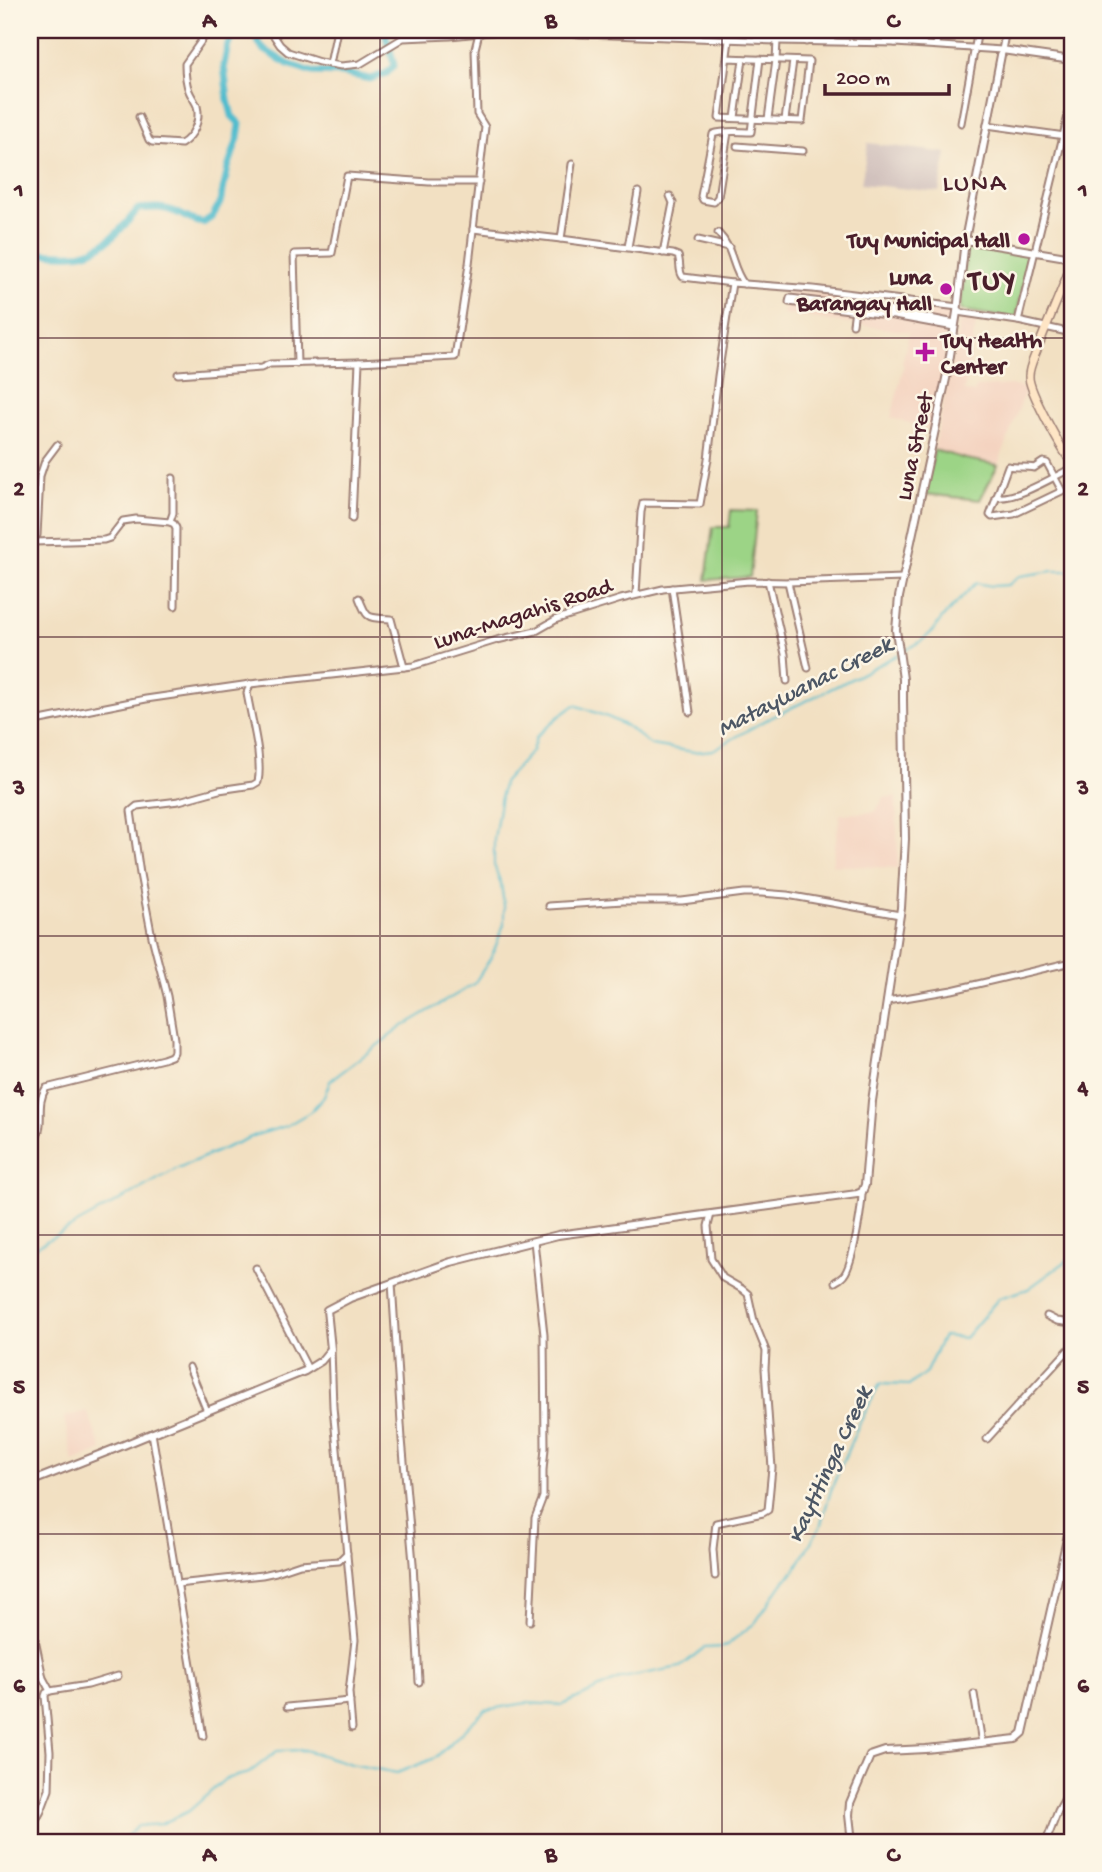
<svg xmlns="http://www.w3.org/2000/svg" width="1102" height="1872" font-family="'Gochi Hand',sans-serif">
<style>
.built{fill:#f4d3c0}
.industrial{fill:#d0c0bc}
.green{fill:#9cd486;stroke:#737a58;stroke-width:2}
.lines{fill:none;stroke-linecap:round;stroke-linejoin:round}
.stream{stroke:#51bccd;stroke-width:2}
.river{stroke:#51bccd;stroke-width:7}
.minor-casing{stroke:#9e8076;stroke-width:9}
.tertiary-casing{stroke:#9e8076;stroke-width:10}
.secondary-casing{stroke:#9e8076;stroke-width:10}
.minor{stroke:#fff;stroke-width:5}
.tertiary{stroke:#fff;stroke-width:6}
.secondary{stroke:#fee5c5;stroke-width:7}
.grid{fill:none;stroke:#4a1f2b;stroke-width:2;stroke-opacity:0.55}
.poi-dot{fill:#b5179e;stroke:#fcf5e5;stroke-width:2.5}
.labels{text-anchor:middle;stroke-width:5;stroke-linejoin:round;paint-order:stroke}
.poi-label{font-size:23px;font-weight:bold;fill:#4a1f2b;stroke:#fcf5e5;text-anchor:end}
.street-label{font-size:23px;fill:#4a1f2b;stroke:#fcf5e5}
.water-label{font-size:24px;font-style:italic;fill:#4c5664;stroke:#fcf5e5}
.quarter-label{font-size:26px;letter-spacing:2px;fill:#4a1f2b;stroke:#fcf5e5}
.district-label{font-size:30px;font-weight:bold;letter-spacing:2px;fill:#4a1f2b;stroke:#fcf5e5}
.neatline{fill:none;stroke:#4a1f2b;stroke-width:2.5}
.grid-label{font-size:23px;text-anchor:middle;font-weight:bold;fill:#4a1f2b}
</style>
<rect width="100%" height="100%" fill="#fcf5e5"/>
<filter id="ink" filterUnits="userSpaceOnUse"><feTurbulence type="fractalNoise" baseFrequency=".0143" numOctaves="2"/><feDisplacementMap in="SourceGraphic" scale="14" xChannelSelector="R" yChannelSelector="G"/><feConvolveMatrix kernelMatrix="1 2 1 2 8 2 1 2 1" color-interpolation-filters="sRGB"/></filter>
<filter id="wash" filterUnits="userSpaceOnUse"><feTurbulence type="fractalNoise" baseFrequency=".00686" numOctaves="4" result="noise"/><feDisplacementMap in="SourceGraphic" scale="28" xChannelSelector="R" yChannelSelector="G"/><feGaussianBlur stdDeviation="1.57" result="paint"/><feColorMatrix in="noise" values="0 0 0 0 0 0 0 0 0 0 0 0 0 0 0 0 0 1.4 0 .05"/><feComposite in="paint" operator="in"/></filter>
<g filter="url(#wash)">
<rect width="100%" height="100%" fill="#f2e0c2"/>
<g class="built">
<polygon points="787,290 952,309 943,371 931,429 891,418 904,365 902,364 909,332 783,314"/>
<polygon points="961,315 977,318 964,391 974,393 976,387 1010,385 1026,389 998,465 966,459 934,450"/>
<polygon points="884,797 896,797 898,868 832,865 840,814 875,812"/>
<polygon points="87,1411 102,1450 73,1462 64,1417"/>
</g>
<polygon class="industrial" points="868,143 947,153 939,192 861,184"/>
<g class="green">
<polygon points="967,243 1030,253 1016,319 960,310"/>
<polygon points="934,450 966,459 998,465 980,500 925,494"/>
<polygon points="731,510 757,511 750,577 706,580 713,527 729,527"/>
</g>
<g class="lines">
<g class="stream">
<polyline points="902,652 920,642 933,631 942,618 976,583 992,586 1008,585 1020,576 1052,571 1072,571"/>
<polyline points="30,1250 178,1168 256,1135 286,1126 310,1112 324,1097 330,1081 403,1026 474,984 492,956 504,924 504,905 501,884 494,865 494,839 503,783 532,751 536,737 558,717 575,705 610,718 628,727 651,745 694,752 713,750 764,721 849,680 897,655"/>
<polyline points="120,1842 138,1826 161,1824 189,1811 225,1779 249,1773 277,1751 305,1750 351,1764 397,1773 435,1758 485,1710 526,1703 562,1705 622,1678 680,1667 704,1648 724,1647 755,1623 782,1584 794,1571 820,1527 832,1487 858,1426 880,1384 910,1385 926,1372 943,1336 965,1338 999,1298 1028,1289 1072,1257"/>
</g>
<path class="river" d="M30,254C44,252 59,255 73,254C102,254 122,229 138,209C151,208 162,206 175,212C186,216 189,221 203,223L212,217L220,203L228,168L238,138L240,124L232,116L228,100L224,65L228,44L238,31H251L263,49L288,64L312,72L342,73L370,79L387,73L394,65C392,53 386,42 385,30"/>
</g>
</g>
<g filter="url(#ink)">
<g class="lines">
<defs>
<g id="minor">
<polyline points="270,30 280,45 288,52 319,62 341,66 360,64 403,38 450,36 500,31 777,41 895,43 1002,50 1006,30"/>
<polyline points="806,42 806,30"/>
<polyline points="895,43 896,30"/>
<polyline points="936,45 938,30"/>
<polyline points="727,58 809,61 802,121 719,118 729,40"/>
<polyline points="330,64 337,30"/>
<path d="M139,117L149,140L152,142L181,144C193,137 201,121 197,106C195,101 191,96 189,91C186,83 185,72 185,64L209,30"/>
<polyline points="735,118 743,59"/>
<polyline points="768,119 776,60 777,41"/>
<polyline points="785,120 793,61"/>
<polyline points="961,123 978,30"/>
<polyline points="987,125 1072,137"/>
<path d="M728,132L718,197L714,202L703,200L701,196L713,134C724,130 739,132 751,132L760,59"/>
<polyline points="737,146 803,151"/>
<path d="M473,229L561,239L673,254L678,256C681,262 678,272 683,277L732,283"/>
<path d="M718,233C734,249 731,267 744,284"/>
<polyline points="561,239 572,164"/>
<polyline points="698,240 729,247"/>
<polyline points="628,247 638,192"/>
<polyline points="663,253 673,203 670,196"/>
<polyline points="957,312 1018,321 1072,333"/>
<polyline points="1018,321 1072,99"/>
<polyline points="853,324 855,309"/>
<polyline points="954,327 894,316 789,302 790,298 895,311 955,323"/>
<polyline points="297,364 294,254 332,253 347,176 429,182 479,182"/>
<polyline points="178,374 261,368 270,364 359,362"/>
<polyline points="1067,390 1072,398"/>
<path d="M1043,462L1047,463L1062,491L1014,514L992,517L990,515L1008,466C1017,468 1025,466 1034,468Z"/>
<path d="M996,497C1017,500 1053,477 1072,468"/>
<polyline points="352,519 359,362 455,357 469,264 485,127 477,114 475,49 479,33"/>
<polyline points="170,522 174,524 176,528 175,606"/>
<polyline points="34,542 104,540 110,538 123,521 136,519 170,522 173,513 173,478"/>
<polyline points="30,543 34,542 37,535 40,476 45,461 57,445"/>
<polyline points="768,581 785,654 787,681"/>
<polyline points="788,582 808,668"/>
<polyline points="672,588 690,712"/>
<polyline points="636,594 641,512 643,503 700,504 708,459 718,376 732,283 813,289 958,307"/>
<path d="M359,598C368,621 367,617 391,619L404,667"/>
<polyline points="30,722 146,699 250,684 413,666 497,640 536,631 557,619 621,599 663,589 749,581 788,582 903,578"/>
<polyline points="549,906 623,901 682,901 744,893 761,893 787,895 900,915"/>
<polyline points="887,1001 952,990 1072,962"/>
<path d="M30,1144C49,1129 33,1108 46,1088L163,1059L171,1056L174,1052V1039L167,996L152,937L140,874L131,811L137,806L179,801L219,790L253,785L258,782C263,759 251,718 247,693L250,684"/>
<polyline points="711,1214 708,1226 711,1259 723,1278 742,1289 748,1294 754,1321 766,1351 765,1369 772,1468 768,1510 763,1513 716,1523 713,1549 715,1576"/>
<polyline points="256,1268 308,1369"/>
<path d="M835,1282C838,1280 842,1278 844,1275C853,1264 862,1207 862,1192"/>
<polyline points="392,1283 402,1439 413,1563 419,1682"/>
<polyline points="1047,1316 1057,1321 1072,1323"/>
<polyline points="331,1349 333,1407 355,1640 349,1692 352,1728"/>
<polyline points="189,1367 207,1411"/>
<polyline points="152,1433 203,1736"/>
<polyline points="987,1439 1072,1346"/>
<polyline points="177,1584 262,1575 276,1572 300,1564 339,1561 347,1553"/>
<polyline points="30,1616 43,1678 50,1691 88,1685 118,1676"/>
<polyline points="530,1621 535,1518 543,1497 543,1470 545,1448 544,1335 534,1241"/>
<polyline points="974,1694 982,1743"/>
<polyline points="287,1707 350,1701"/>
<polyline points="30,1825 34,1824 41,1811 49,1790 50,1752 45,1696 46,1693 50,1691"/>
<polyline points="1046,1842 1058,1811 1072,1786"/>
</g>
<g id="tertiary">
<polyline points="965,240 1072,258"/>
<polyline points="30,1482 114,1449 305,1371 321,1361 331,1349 327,1310 350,1298 451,1262 558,1235 857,1194 862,1192 865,1185 872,1101 901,908 905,839 903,700 903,679 896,630 899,597 947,374 957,312 965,240 1002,50 1072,60"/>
<polyline points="852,1842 849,1815 850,1803 870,1756 885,1751 926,1749 1016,1739 1023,1733 1072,1517"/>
</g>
<path id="secondary" d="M1072,263C1061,292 1048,321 1037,350C1034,358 1029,367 1029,376C1028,390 1062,450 1072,463"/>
</defs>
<use href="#minor" class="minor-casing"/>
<use href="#tertiary" class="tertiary-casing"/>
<use href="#secondary" class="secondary-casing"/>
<use href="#minor" class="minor"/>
<use href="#tertiary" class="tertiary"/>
<use href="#secondary" class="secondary"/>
</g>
</g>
<path class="grid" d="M380,30V1842M722,30V1842M30,338H1072M30,637H1072M30,936H1072M30,1235H1072M30,1534H1072"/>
<g class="poi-dot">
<circle cx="1024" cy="239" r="7"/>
<circle cx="946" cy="289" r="7"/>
<path d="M921.5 341.5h7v7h7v7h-7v7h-7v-7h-7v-7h7z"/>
</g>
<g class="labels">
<g class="poi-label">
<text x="1010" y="247">Tuy Municipal Hall</text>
<text x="932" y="284">Luna<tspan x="932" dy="26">Barangay Hall</tspan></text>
<text x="941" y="347" text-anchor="start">Tuy Health<tspan x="941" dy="26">Center</tspan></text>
</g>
<g class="street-label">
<text transform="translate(913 446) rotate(-78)" y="8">Luna Street</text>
<text transform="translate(522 612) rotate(-18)" y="8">Luna-Magahis Road</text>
</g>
<g class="water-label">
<text transform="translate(804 685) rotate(-27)" y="8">Mataywanac Creek</text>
<text transform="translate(828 1464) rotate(-65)" y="8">Kaytitinga Creek</text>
</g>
<g class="quarter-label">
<text x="975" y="190">LUNA</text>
</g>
<g class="district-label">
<text x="993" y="289">TUY</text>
</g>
</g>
<rect width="1102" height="1872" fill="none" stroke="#fcf5e5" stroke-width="77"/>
<path d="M825 84v10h124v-10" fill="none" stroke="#4a1f2b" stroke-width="3.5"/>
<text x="836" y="84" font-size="21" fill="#4a1f2b" stroke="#fcf5e5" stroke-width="5" paint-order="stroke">200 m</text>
<rect x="38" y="38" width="1026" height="1796" class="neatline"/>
<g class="grid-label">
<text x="209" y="27">A</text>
<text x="551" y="27">B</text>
<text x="893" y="27">C</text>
<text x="19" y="196">1</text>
<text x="1083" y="196">1</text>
<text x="19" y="495">2</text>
<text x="1083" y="495">2</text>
<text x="19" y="794">3</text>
<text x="1083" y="794">3</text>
<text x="19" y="1094">4</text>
<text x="1083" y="1094">4</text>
<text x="19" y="1393">5</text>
<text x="1083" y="1393">5</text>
<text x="19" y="1692">6</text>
<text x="1083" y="1692">6</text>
<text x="209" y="1861">A</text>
<text x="551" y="1861">B</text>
<text x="893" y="1861">C</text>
</g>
</svg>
